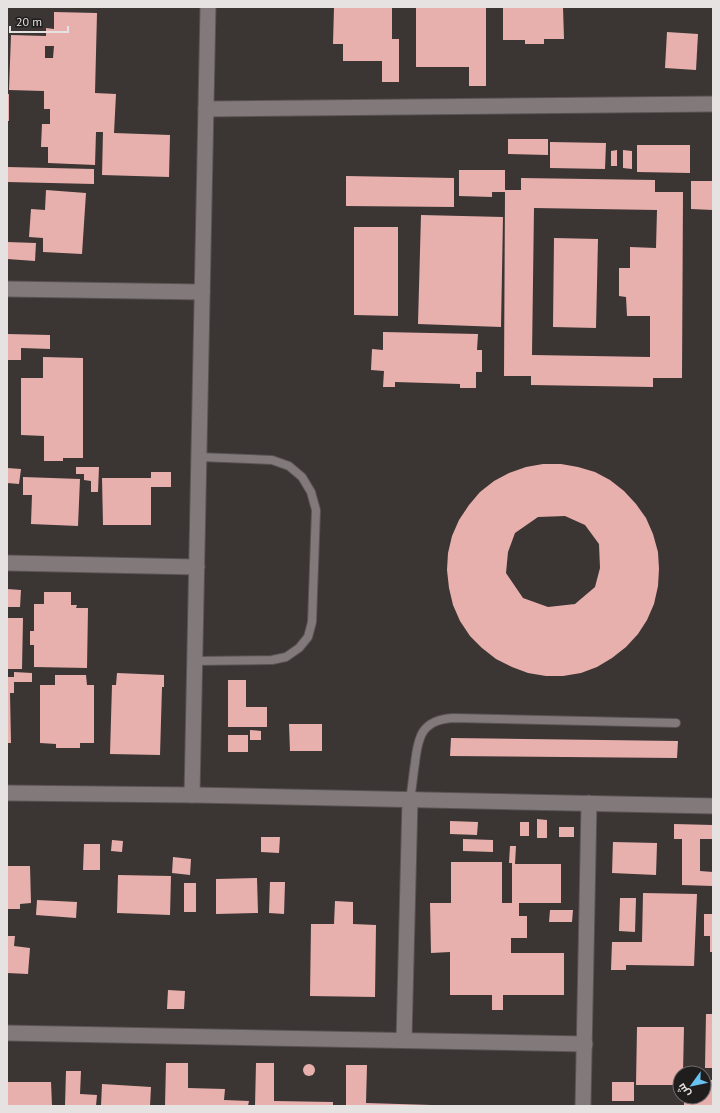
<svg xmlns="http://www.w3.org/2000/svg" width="720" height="1113" font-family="'PT Sans',Cairo,sans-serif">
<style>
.building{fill:#e8b0ad;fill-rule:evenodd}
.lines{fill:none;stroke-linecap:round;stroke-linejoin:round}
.lane-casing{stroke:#595353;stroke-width:10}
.street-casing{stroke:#595353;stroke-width:17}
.lane{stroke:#827a7a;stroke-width:8}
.street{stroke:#827a7a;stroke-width:15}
</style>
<rect width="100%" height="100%" fill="#3b3534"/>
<g class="building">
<polygon points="334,7 392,7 392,39 399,39 399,82 382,82 382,61 343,61 343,44 333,44"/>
<polygon points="416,7 486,7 486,86 469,86 469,67 416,67"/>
<polygon points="503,7 563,7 564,39 544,39 544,44 525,44 525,40 503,40"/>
<path d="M54,12L97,13L95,93L116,94L114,133L170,135L169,177L102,175L103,132H96L95,165L48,163V147H41L42,124H50V109H44V91L9,90L11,35L46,36V28L54,29ZM45,46H54L53,58H45Z"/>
<polygon points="667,32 698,34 696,70 665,68"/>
<rect x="7" y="94" width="2" height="27"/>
<polygon points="508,139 548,139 548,155 508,154"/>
<polygon points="550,142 606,143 605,169 550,168"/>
<polygon points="637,145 690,145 690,173 637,172"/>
<polygon points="617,150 617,166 611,166 611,151"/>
<polygon points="623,150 632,151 632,169 623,168"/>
<polygon points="7,167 94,169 94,184 7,182"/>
<path d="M459,170H505V190H521V178L655,180V192H683L682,378H653V387L531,385V376H504L505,192H492V197L459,196ZM534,208L657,210L656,248L630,247V268H619V296L626,297L627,316H650V357L532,355Z"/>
<polygon points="346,176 454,178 454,207 346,206"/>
<polygon points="691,181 713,181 713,210 691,209"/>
<polygon points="46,190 86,193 82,254 43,252 43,238 29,237 31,209 45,210"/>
<polygon points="421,215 503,217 501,327 418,324"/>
<polygon points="354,227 398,227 398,316 354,315"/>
<polygon points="554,238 598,239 596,328 553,327"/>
<polygon points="7,242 36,243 35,261 7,259"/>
<polygon points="383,332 478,334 477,350 482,350 482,372 476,372 476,388 460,388 460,384 395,382 395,387 383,387 384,371 371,370 372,349 383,350"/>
<polygon points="7,334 50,335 50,349 21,348 21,360 7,360"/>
<polygon points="43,357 83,358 83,458 63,458 63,461 44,461 44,436 21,435 21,378 43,378"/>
<path d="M543,464H561L578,467L595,472L610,480L624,491L636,504L646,518L653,534L658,552L659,569L658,586L654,604L647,620L638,634L626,647L612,658L597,667L581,673L563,676H546L528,673L512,667L496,659L482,648L470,636L460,621L453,605L449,588L447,570L448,553L452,536L459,520L469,505L480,492L494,481L509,473L526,467ZM565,516L585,525L599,544L600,568L595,587L575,604L548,607L523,598L506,573L508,552L515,533L538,517Z"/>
<polygon points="76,467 99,467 98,492 91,492 91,481 84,480 84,474 76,474"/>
<polygon points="7,468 21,469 19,484 7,483"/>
<polygon points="151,472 171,472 171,487 151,487 151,525 103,525 102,478 151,478"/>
<polygon points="23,477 80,479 78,526 31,524 32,495 23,495"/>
<polygon points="7,589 21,590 20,607 7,607"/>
<polygon points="44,592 71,592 71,605 77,605 76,608 88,608 87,668 34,667 34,645 30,645 30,631 34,631 34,604 44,604"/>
<polygon points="7,618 23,618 22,669 7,669"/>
<polygon points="14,672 32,673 32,682 14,682 14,693 10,693 11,743 7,743 7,677 14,677"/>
<polygon points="117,673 164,675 164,687 162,687 160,755 110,754 112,685 116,685"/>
<polygon points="55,675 86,675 87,685 94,685 94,743 80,743 80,748 56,748 56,744 40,743 40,685 55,685"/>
<polygon points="228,680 246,680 246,707 267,707 267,727 228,727"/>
<polygon points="289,724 322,724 322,751 290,751"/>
<polygon points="250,730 261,731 261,740 250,740"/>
<rect x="228" y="735" width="20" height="17"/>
<polygon points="451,738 678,741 677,758 450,756"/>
<polygon points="537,819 547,820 547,838 537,838"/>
<polygon points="450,821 478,822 477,835 450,834"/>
<rect x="520" y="822" width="9" height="14"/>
<polygon points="674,824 713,825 713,839 700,839 700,871 713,872 713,886 682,885 682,839 674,839"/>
<rect x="559" y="827" width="15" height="10"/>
<polygon points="261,837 280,837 279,853 261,852"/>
<polygon points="463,839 493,840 493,852 463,851"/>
<polygon points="112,840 123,841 122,852 111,851"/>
<polygon points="613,842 657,843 656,875 612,873"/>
<polygon points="84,844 100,844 100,870 83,870"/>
<polygon points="510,846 516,846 515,864 561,864 561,903 519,903 519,916 527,916 527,938 511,938 511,953 564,953 564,995 503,995 503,1010 492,1010 492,995 450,995 450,952 431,953 430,903 451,903 451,862 502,862 502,903 512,903 512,863 509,863"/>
<polygon points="173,857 191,859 190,875 172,873"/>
<polygon points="7,866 30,866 31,903 20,904 20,909 7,909"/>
<polygon points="118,875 171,876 170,915 117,913"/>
<polygon points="257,878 258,913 216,914 216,879"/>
<polygon points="270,882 285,882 284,914 269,913"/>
<rect x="184" y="883" width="12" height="29"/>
<polygon points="643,893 697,894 694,966 626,965 626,970 611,970 612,942 642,942"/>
<polygon points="620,898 636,898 635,932 619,931"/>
<polygon points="37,900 77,902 76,918 36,915"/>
<polygon points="335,901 353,902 353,924 376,925 375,997 310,996 311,924 334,924"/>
<polygon points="550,910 573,910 572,922 549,922"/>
<polygon points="704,914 713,914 713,952 710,952 710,936 704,936"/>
<polygon points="7,936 15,936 14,946 30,948 28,974 7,973"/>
<polygon points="168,990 185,991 184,1009 167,1009"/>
<polygon points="706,1014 713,1014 713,1068 705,1068"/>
<polygon points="637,1027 684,1027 683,1073 680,1073 680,1085 636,1085"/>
<polygon points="166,1063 188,1063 188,1088 225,1089 224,1100 249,1101 248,1106 165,1106"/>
<polygon points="256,1063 274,1063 274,1101 333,1102 333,1106 255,1106"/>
<circle cx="309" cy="1070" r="6"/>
<polygon points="346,1065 367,1065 366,1103 432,1105 432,1106 346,1106"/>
<polygon points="66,1071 81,1071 80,1094 97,1095 96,1106 65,1106"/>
<polygon points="704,1080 713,1080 713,1106 684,1106 684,1101 693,1102 693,1097 704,1097"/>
<polygon points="7,1082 51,1082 52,1106 7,1106"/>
<rect x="612" y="1082" width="22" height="19"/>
<polygon points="102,1084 151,1087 150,1106 101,1106"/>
</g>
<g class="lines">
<defs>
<g id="lane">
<polyline points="195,661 272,660 286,657 299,648 308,637 312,622 316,510 311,492 302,477 289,466 272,460 199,457"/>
<path d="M410,800C412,788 413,776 415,763C418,736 422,720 453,718L676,723"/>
</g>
<g id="street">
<polyline points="206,109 713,104"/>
<polyline points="7,289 202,292"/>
<polyline points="7,563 197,567"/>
<polyline points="7,793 192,795 713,806"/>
<polyline points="192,795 208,7"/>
<polyline points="7,1033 585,1044"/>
<polyline points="404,1040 410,800"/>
<polyline points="583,1106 589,803"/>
</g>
</defs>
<use href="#lane" class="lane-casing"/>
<use href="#street" class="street-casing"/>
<use href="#lane" class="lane"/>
<use href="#street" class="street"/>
</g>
<rect width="720" height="1113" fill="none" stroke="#e6e2e1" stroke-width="16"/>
<g transform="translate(692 1085) rotate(237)"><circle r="19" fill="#201d1d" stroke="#6f6c6b"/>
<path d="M0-3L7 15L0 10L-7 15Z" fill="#69c3f1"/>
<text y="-6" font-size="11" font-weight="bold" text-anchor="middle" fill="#e6e2e1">ش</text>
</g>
<path d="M10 26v6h58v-6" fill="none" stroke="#e6e2e1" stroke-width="2"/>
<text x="16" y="26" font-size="12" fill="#e6e2e1" stroke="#201d1d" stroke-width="3" paint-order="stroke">20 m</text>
</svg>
